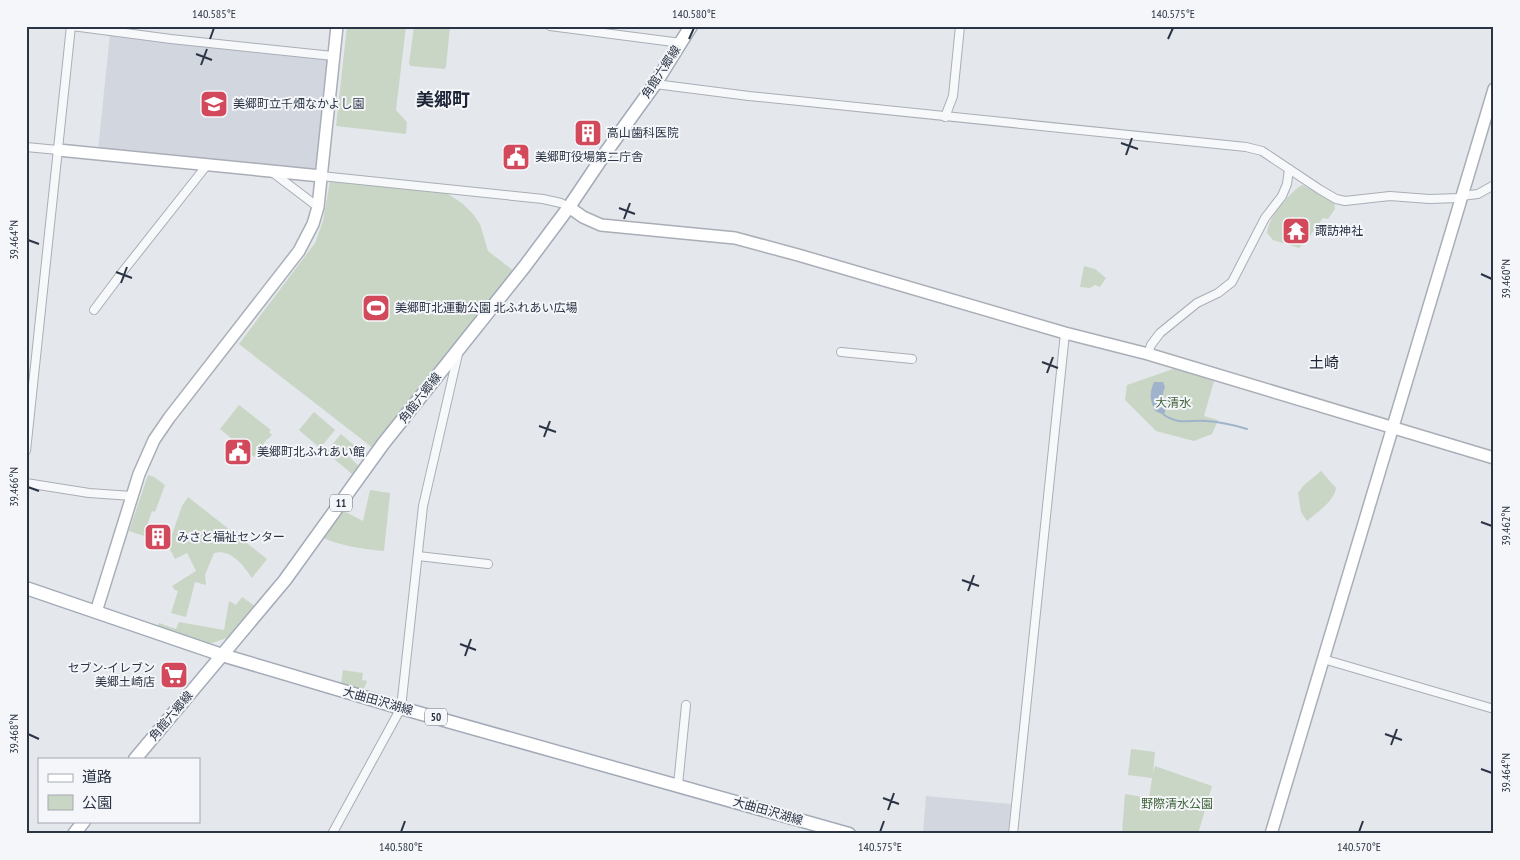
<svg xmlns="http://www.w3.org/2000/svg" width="1520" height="860" font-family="'PT Sans Narrow','Noto Sans JP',sans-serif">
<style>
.built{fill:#d2d6de}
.green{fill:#c9d6c5}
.water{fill:#9fb4cc}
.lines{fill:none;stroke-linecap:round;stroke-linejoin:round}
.stream{stroke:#9fb4cc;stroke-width:2}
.street-casing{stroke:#a9aeb7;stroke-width:10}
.secondary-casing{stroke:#a9aeb7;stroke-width:14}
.primary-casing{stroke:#a3abb8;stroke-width:15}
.street{stroke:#f7f8fa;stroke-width:8}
.secondary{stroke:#fff;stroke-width:11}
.primary{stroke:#fff;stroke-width:12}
.ticks{fill:none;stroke:#2b3445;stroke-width:2}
.labels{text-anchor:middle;stroke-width:4;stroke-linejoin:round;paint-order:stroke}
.shield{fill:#f4f6f9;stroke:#676e7b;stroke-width:1}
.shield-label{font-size:11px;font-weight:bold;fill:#2b3445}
.street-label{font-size:12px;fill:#2b3445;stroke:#f4f6f9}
.poi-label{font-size:12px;fill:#2b3445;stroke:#f4f6f9;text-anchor:start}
.park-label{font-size:12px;fill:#3f6138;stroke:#f4f6f9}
.quarter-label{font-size:15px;fill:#1d2536;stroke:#f4f6f9}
.district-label{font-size:18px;font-weight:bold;fill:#1d2536;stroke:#f4f6f9}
.neatline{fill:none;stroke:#2b3445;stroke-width:2}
.ticks-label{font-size:12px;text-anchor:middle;fill:#2b3445}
</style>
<rect width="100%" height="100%" fill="#e4e7ec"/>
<g class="built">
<polygon points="110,34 330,57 319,173 98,150"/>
<polygon points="926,796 1011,804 1008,834 923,834"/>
</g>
<g class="green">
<polygon points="347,26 406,26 396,110 407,122 406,134 336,126"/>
<polygon points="414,26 450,26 446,67 444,69 411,66 409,64"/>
<polygon points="330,181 445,192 463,204 473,214 480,224 488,251 514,271 373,448 239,344 315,243 323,221"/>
<path d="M1302,185L1334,202L1335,209L1328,219L1323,218L1306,241L1299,248L1273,240L1267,233C1268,218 1289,193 1302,185Z"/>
<polygon points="1084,266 1095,269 1106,278 1100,287 1095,285 1090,288 1080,287"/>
<polygon points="1176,368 1214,381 1204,416 1218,420 1212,434 1194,441 1156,431 1125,400 1127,385"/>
<polygon points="239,405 271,430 269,432 272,435 268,439 267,439 254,457 220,429"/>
<polygon points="314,412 335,430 320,448 299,430"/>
<polygon points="341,434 356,447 348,456 359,466 352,474 326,452"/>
<path d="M1321,471L1336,488C1334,502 1317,512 1307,521L1301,512L1298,493L1304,485Z"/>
<polygon points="148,475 154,477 165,485 155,512 152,511 145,532 148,533 147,537 129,531"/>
<path d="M370,490L390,493L384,551C363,549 340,546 321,537L340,509L363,521Z"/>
<path d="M188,497L267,559L252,578C244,566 231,548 214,553L205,575L206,585L195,582L186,617L171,613L178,591L175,590L172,586L196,571L187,553L175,559L168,546L182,506Z"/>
<polygon points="242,597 255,606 232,635 227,638 206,645 157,628 159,623 176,629 179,622 224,630 229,601 236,605"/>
<polygon points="343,670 363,673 362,680 367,681 363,691 341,684"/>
<polygon points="1131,749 1155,752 1153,773 1155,766 1212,786 1198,834 1122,833 1125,794 1149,798 1152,778 1128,775"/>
</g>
<path class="water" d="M1154,382H1163L1165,387C1162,394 1162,401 1166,408L1164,415L1155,411C1150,400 1149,393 1154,382Z"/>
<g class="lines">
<path class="stream" d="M1164,415C1181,426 1190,419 1207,421C1221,422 1234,425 1247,429"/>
<defs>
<g id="street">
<polyline points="72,26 171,39 333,56"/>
<polyline points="550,26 681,43"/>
<polyline points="655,84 749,96 1246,147 1262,151 1319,189 1336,199 1345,201 1390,196 1429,199 1460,198"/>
<polyline points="945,117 953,96 960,26"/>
<polyline points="26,147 58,150"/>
<polyline points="272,172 318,207"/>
<polyline points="321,176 543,199 561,203 569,207"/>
<polyline points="1461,196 1478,194 1494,185"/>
<polyline points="94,310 124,270 207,165"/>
<polyline points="841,352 912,359"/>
<polyline points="1148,354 1151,345 1160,333 1197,303 1218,293 1232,282 1265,218 1282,196 1287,184 1289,169"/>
<polyline points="26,451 71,26"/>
<polyline points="26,483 89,493 132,496"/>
<polyline points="418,556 488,564"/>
<polyline points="1323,659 1494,709"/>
<polyline points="678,785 686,705"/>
<polyline points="332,834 401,708 423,506 458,354"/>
<polyline points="1013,834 1065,333"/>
</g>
<g id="secondary">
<polyline points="58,150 321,176"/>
<polyline points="569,207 583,217 601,225 735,238 798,255 1065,333 1148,354 1494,458"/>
<polyline points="96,612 139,474 154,440 169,418 299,251 313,224 318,207 337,26"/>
<polyline points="1271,834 1494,89"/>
</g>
<g id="primary">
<polyline points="26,588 222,655 401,708 849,834"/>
<polyline points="135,759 285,580 383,444 525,266 569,207 606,152 655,84 691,26"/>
<polyline points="74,834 84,821"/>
</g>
</defs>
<use href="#street" class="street-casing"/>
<use href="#secondary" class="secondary-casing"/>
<use href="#primary" class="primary-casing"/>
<use href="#street" class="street"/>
<use href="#secondary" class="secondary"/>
<use href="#primary" class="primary"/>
</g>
<path class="ticks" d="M210,39L214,28M689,39L694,28M1168,39L1173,28M196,54L212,60M201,65L207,49M1121,143L1138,149M1126,155L1132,138M619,208L635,214M624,219L630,203M28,240L39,244M116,272L132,278M1481,274L1492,279M121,283L127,267M1042,362L1058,368M1047,373L1053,357M539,426L556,432M544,437L550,421M28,487L39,491M1481,522L1492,526M962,580L979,586M968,591L974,575M460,644L476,650M465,656L471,639M28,734L39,739M1385,734L1402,740M1391,745L1397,729M1481,769L1492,773M883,798L899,804M888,810L894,793M401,832L405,821M880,832L884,821M1359,832L1363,821"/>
<defs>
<symbol id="school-square" viewBox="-11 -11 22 22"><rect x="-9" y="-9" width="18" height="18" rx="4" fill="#d1495b" stroke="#f4f6f9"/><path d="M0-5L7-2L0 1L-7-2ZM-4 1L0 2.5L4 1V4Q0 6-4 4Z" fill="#fff"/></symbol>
<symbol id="building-square" viewBox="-11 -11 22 22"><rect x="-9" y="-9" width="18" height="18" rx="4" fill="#d1495b" stroke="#f4f6f9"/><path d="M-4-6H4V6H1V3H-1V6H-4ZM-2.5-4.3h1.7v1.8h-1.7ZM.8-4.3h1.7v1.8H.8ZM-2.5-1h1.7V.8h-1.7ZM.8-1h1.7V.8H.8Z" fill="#fff"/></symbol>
<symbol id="civic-square" viewBox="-11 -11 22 22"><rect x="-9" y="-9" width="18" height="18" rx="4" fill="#d1495b" stroke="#f4f6f9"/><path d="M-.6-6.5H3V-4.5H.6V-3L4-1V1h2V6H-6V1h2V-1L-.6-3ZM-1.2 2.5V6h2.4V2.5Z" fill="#fff"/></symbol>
<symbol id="temple-square" viewBox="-11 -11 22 22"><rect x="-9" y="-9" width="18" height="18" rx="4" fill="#d1495b" stroke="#f4f6f9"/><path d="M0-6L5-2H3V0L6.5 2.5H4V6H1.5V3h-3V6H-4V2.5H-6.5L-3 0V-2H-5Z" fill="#fff"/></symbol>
<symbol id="stadium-square" viewBox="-11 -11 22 22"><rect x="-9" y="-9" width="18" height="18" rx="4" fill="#d1495b" stroke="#f4f6f9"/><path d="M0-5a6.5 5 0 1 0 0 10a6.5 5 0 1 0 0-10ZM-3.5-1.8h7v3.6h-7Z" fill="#fff"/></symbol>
<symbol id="supermarket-square" viewBox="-11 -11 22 22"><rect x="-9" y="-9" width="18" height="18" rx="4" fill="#d1495b" stroke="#f4f6f9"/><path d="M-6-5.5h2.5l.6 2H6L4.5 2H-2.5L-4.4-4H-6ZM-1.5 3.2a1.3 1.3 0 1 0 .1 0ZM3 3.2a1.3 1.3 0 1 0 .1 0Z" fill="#fff"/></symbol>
</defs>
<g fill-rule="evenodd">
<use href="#school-square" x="198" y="88" width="32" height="32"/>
<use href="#building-square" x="572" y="117" width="32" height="32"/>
<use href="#civic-square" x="500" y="141" width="32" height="32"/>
<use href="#temple-square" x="1280" y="215" width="32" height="32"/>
<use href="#stadium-square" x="360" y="292" width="32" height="32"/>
<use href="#civic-square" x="222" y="436" width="32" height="32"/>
<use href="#building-square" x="142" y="521" width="32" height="32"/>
<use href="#supermarket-square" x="158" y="659" width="32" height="32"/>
</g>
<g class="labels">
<g class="shield">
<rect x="330" y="494.5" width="22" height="17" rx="4"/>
<rect x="425" y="708.5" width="22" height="17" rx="4"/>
</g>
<g class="shield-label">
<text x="341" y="507">11</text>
<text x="436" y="721">50</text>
</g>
<g class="street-label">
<text transform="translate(661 72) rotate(-57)" y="4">角館六郷線</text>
<text transform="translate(420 398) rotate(-52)" y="4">角館六郷線</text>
<text transform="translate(378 701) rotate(16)" y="4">大曲田沢湖線</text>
<text transform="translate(171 716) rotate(-50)" y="4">角館六郷線</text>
<text transform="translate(768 811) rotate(16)" y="4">大曲田沢湖線</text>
</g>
<g class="poi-label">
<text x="233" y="108">美郷町立千畑なかよし園</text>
<text x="607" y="137">高山歯科医院</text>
<text x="535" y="161">美郷町役場第二庁舎</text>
<text x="1315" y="235">諏訪神社</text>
<text x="395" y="312">美郷町北運動公園 北ふれあい広場</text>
<text x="257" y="456">美郷町北ふれあい館</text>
<text x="177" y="541">みさと福祉センター</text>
<text x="155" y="672" text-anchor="end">セブン-イレブン<tspan x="155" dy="14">美郷土崎店</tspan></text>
</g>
<g class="park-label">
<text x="1173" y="407">大清水</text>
<text x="1177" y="808">野際清水公園</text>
</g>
<g class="quarter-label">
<text x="1324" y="368">土崎</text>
</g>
<g class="district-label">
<text x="443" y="106">美郷町</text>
</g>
</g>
<rect width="1520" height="860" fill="none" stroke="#f4f6f9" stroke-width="55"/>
<rect x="38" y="758" width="162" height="65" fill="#f4f6f9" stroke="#a4a8b1"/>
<rect x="48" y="774" width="25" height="8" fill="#ffffff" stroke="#a4a8b1"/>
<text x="82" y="782" font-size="15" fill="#2b3445">道路</text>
<rect x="48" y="795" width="25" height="15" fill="#c9d6c5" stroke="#a4a8b1"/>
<text x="82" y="808" font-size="15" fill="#2b3445">公園</text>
<rect x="28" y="28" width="1464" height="804" class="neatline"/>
<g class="ticks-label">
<text x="214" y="18">140.585°E</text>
<text x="694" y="18">140.580°E</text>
<text x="1173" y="18">140.575°E</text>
<text transform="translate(14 240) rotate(-90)" y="4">39.464°N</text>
<text transform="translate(1506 279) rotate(-90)" y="4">39.460°N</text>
<text transform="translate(14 487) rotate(-90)" y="4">39.466°N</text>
<text transform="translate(1506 526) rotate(-90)" y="4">39.462°N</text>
<text transform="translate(14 734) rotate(-90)" y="4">39.468°N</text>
<text transform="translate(1506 773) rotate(-90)" y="4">39.464°N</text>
<text x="401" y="851">140.580°E</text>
<text x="880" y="851">140.575°E</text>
<text x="1359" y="851">140.570°E</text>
</g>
</svg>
